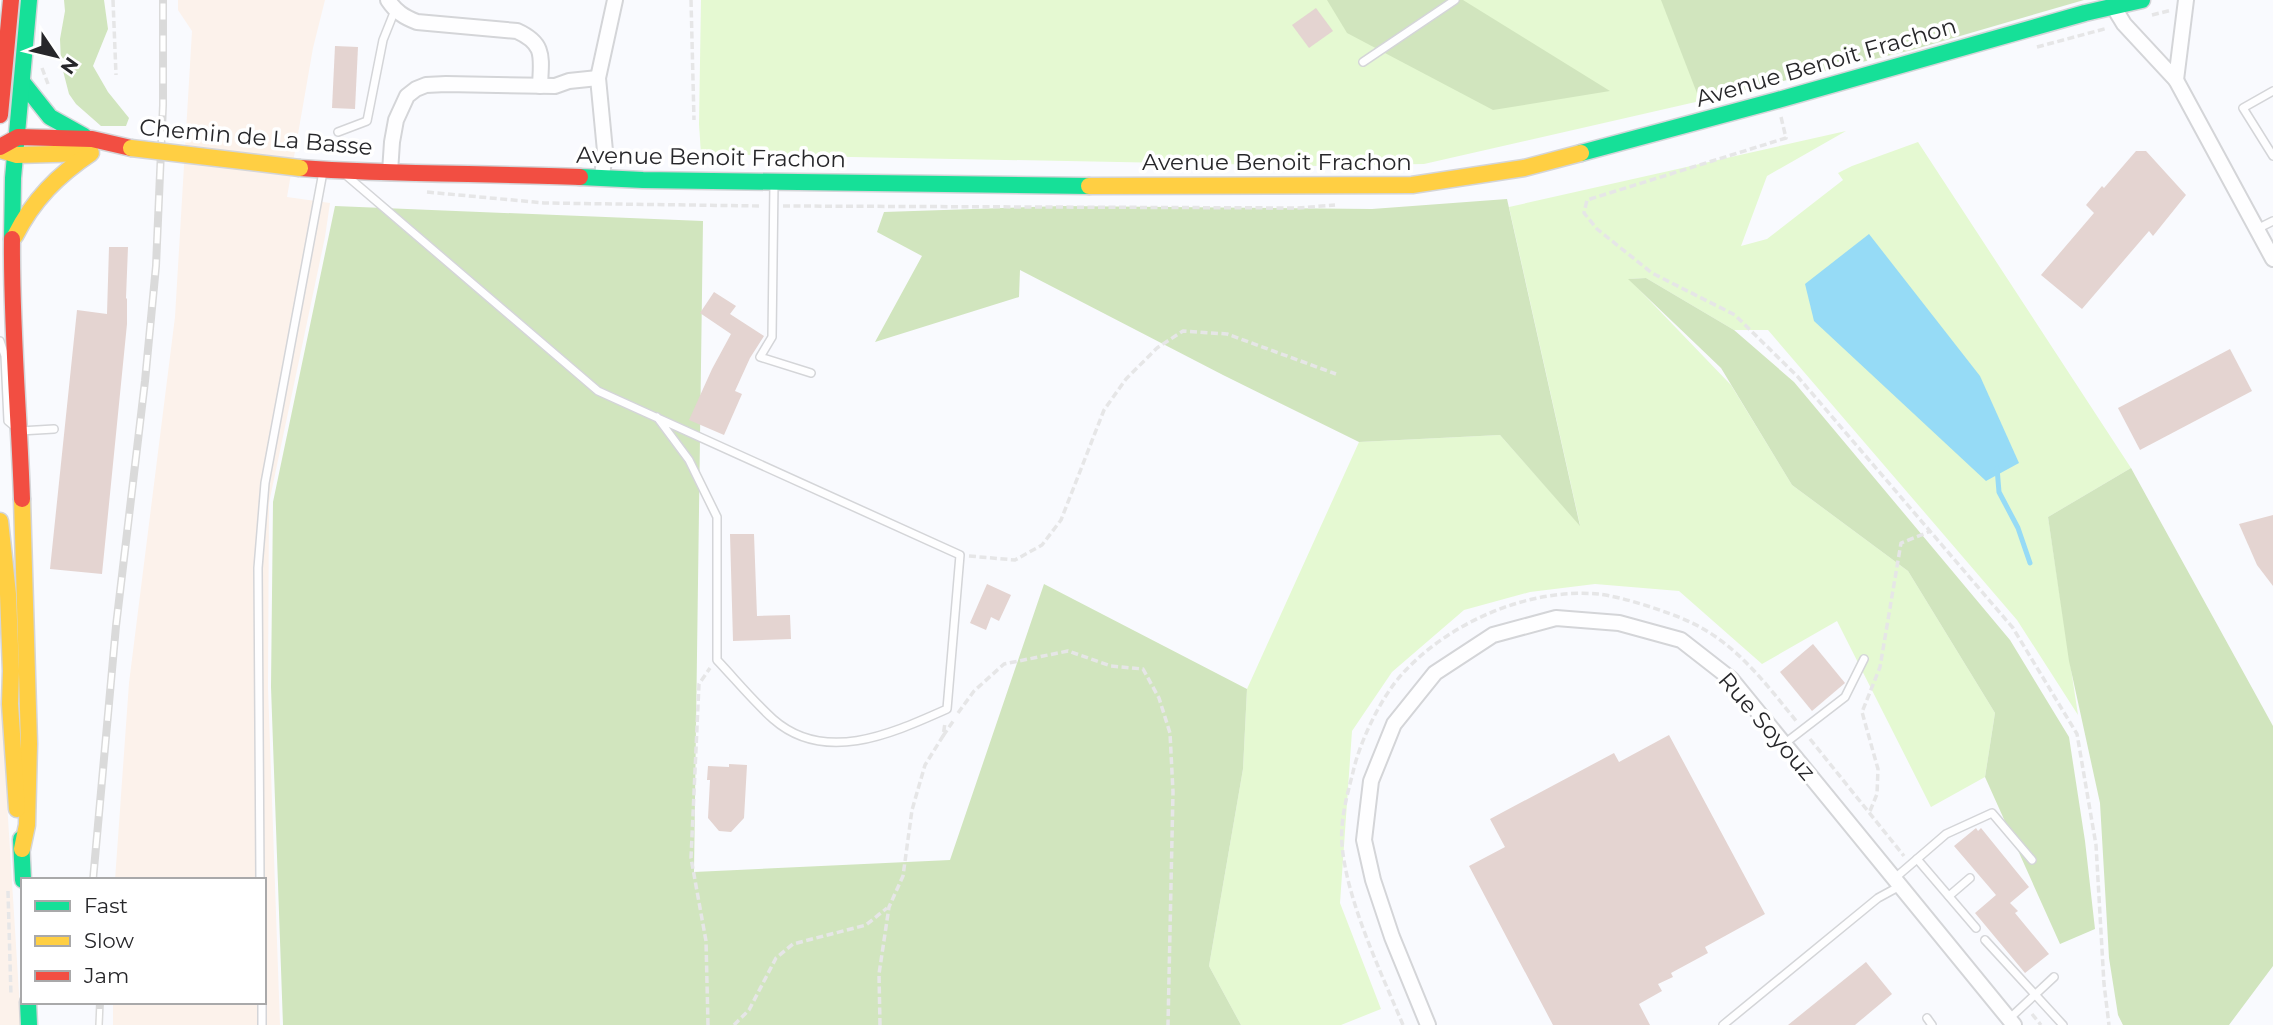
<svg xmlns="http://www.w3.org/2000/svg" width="2273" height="1025" font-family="Montserrat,sans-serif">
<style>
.industrial{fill:#fcf2eb}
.green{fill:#e5f9d2}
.forest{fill:#d1e5be}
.water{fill:#96dbf6}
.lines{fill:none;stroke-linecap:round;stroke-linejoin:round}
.stream{stroke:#96dbf6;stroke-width:5}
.building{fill:#e4d4d1}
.lane-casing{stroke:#d4d5d8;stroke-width:10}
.street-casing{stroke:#d4d5d8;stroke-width:18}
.fast-casing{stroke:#d4d5d8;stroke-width:19}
.slow-casing{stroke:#d4d5d8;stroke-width:19}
.jam-casing{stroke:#d4d5d8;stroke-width:19}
.path{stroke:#e6e6e7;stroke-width:3.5;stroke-dasharray:7 3.5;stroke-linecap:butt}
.lane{stroke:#fefeff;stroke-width:7}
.street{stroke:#fefeff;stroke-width:14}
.fast{stroke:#16e098;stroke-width:16}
.slow{stroke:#ffcf43;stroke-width:16}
.jam{stroke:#f24e42;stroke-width:16}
.rail-casing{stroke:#dadada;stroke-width:8}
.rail{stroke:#fff;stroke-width:5;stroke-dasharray:16;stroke-linecap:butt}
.slow-bridge-casing{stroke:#d4d5d8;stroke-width:19;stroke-linecap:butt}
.slow-bridge{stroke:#ffcf43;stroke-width:16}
.labels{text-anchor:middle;stroke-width:7;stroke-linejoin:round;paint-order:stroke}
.street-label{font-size:23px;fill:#27272a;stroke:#fff}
</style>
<rect width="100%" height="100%" fill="#f9fafe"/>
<g class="industrial">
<polygon points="178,0 325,0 313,48 287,197 330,203 325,237 269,503 268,688 280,1025 113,1025 113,1002 264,1002 264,880 115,880 129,683 175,317 192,31 178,10"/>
<polygon points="0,685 8,818 21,1025 0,1025"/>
</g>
<g class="green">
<polygon points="701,0 2071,0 1700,101 1424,164 1319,166 701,154 699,124"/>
<polygon points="1846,131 1767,176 1741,246 1767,239 1843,180 1838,173 1852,166 1918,142 2131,468 2048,517 2078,715 2017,620 1768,330 1734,330 1646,278 1629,279 1731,385 1792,485 1908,571 1995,713 1985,777 1931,807 1837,621 1762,664 1679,591 1595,584 1530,592 1464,610 1392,672 1352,731 1340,903 1381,1009 1341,1025 1241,1025 1209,966 1243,769 1247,689 1359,442 1500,435 1580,525 1509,207"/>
</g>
<g class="forest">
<polygon points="64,0 104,0 108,29 93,66 108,92 129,118 126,126 101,126 76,104 69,94 61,63 60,39 65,11"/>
<polygon points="1327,0 1463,0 1610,91 1493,110 1347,33"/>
<polygon points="1661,0 2084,0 1912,50 1700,101"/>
<polygon points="1507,199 1580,526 1500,435 1359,442 1223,375 1020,270 1019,297 875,342 922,256 877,232 884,212 1062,206 1372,209"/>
<polygon points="335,206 703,221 694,872 950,860 1044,584 1247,689 1243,769 1209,966 1241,1025 283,1025 271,687 273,502"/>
<polygon points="1646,278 1734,330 1794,382 2010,640 2069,737 2085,841 2095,929 2060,944 1985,777 1995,713 1908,571 1792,485 1721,368 1628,279"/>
<polygon points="2131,468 2273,726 2273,966 2229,1025 2123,1025 2118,1015 2109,958 2100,803 2069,661 2048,517"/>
</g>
<polygon class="water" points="1869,234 1980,376 2019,463 1986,481 1814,321 1805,284"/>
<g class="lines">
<polyline class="stream" points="1997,468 1999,492 2018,528 2030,563"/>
</g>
<g class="building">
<polygon points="1316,8 1333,31 1309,48 1292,25"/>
<polygon points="335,46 358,47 355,109 332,108"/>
<polygon points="2136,151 2146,151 2186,195 2153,236 2149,231 2082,309 2041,275 2094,213 2086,205 2102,186 2104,188"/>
<polygon points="109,247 128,247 126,298 127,299 127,324 102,574 50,569 77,310 107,314"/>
<polygon points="714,292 736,306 730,314 764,336 750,358 735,391 742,394 724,435 689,420 712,369 731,334 700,313"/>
<polygon points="2230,349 2252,391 2140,450 2118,408"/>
<polygon points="2273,515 2273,586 2257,565 2239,524"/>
<polygon points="730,534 754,534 757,616 790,615 791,639 733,641"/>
<polygon points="987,584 1011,595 999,621 991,617 986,630 970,623"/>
<polygon points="1813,644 1845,683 1812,711 1780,672"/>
<polygon points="1669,735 1765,914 1705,947 1708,953 1671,973 1673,977 1658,984 1662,991 1639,1004 1650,1025 1553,1025 1469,866 1505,847 1490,819 1614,753 1619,762"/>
<polygon points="729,764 747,765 744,818 731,832 719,831 708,818 710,780 707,780 708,766 729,767"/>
<polygon points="1976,828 1978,831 1981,828 2029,887 2010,903 2018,911 2015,913 2049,954 2025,973 1975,913 1996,895 1954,846"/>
<polygon points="1866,962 1892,994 1855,1025 1788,1025"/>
</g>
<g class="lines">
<defs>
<g id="lane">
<polyline points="1363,62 1455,0"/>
<polyline points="2273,91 2243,108 2273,156"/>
<polyline points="338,132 367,121 383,40 395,10"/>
<path d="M347,176L598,391L960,555L947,709C893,733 825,765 773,719C753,701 735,679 717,660V517L689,460L657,417"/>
<polyline points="774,183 772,337 760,357 811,373"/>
<polyline points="2257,229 2273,221"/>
<polyline points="0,341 5,356 8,421 20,431 54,429"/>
<polyline points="1784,744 1845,697 1864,659"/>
<polyline points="1917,859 1976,928"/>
<polyline points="1895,878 1946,834 1992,813 2032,860"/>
<polyline points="260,880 258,568 265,483 323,172"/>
<polyline points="1949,896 1970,878"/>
<polyline points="1985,940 2063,1025"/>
<polyline points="262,1002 262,1025"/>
<polyline points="1927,1018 1932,1025"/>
<polyline points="2010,1018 2054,977"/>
<polyline points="1723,1025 1878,898 1900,886"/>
</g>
<g id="street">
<path d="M388,0C396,12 404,17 417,22L517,31C546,44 541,58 540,86"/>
<polyline points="2113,6 2124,24 2176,80 2186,0"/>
<polyline points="2176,80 2273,259"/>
<polyline points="390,172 392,142 396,120 407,96 416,89 426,85 446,84 555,86 569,81 598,78"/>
<polyline points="602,177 605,151 598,78 615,0"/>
<polyline points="1428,1025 1392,937 1373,880 1364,840 1371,781 1394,724 1435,673 1493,635 1556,618 1619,623 1681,640 1731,679 2014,1025"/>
</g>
<g id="fast">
<polyline points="23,83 50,117 84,136"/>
<polyline points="1581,153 1778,100 2085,13 2142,0"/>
<polyline points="580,177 643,180 1089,186"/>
<polyline points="12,239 13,178 29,0"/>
<polyline points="21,839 23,880"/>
<polyline points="28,1002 29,1025"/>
</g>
<g id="slow">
<polyline points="4,151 17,155 89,153"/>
<polyline points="1089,186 1412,185 1524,168 1581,153"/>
<path d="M15,236C33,200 58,175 91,153"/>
<polyline points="22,499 29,744 27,825 22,849"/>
<polyline points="0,521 8,594 11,671 10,704 17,809"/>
</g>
<g id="jam">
<polyline points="0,115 11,0"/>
<polyline points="0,147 18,137 92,139 131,148"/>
<path d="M300,168C393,175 487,173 580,177"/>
<path d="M12,239C11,326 19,412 22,499"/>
</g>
</defs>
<use href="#lane" class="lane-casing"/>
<use href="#street" class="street-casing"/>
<use href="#fast" class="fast-casing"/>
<use href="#slow" class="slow-casing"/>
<use href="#jam" class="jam-casing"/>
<g class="path">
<polyline points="113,0 116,75"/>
<polyline points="691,0 694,120"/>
<polyline points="2152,15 2172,10"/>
<polyline points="2037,47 2108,28"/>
<polyline points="42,68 48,84"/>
<polyline points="1781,117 1786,138 1587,200 1584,213 1597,229 1652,273 1735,315 1798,377 2013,628 2077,734 2096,845 2104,984 2109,1025"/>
<polyline points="427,192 544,203 761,206"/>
<polyline points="783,206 1298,208 1335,205"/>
<polyline points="969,556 1015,560 1042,545 1061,520 1104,410 1126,379 1157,348 1183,331 1227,334 1336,374"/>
<polyline points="958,713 974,691 1004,664 1068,651 1111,666 1143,669 1159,698 1170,733 1173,792 1168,1025"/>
<polyline points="943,736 954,720"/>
<polyline points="1810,739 1904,856"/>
<polyline points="1870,811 1877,794 1878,769 1862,712 1880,667 1901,543 1931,531"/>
<polyline points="8,891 11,996"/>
<polyline points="2032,1014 2041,1025"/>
<polyline points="708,1025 706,941 691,858 699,684 710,668"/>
<polyline points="734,1025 749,1010 776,958 793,944 866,925 887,908"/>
<polyline points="880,1025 879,974 889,907 903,876 912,810 925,765 943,736 945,723"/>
<path d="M1403,1025C1381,972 1347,902 1342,845C1340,820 1347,796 1353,772C1360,741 1381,697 1403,673C1450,622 1528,588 1598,594C1620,596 1669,612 1690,622C1736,643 1766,684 1797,722"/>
</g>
<use href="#lane" class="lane"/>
<use href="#street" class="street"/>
<use href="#fast" class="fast"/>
<use href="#slow" class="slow"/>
<use href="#jam" class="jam"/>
<defs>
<g id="rail">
<polyline points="93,880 116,626 145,381 156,266 163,105 163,0"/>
<polyline points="99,1025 100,1002"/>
</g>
</defs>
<use href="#rail" class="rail-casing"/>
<use href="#rail" class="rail"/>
<defs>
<polyline id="slow-bridge" points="131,148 300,168"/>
</defs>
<use href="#slow-bridge" class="slow-bridge-casing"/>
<use href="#slow-bridge" class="slow-bridge"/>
</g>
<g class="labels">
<g class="street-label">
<text transform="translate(1826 62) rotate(-16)" y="8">Avenue Benoit Frachon</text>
<text transform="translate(256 137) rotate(5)" y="8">Chemin de La Basse</text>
<text transform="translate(711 157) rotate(1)" y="8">Avenue Benoit Frachon</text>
<text x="1277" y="170">Avenue Benoit Frachon</text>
<text transform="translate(1767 726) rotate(49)" y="8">Rue Soyouz</text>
</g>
</g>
<rect x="21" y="878" width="245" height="126" fill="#ffffff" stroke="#a9a9aa" stroke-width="2"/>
<rect x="35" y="901" width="35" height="10" fill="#16e098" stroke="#a9a9aa" stroke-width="2"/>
<text x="84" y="913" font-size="21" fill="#27272a">Fast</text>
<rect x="35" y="936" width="35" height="10" fill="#ffcf43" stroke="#a9a9aa" stroke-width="2"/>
<text x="84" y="948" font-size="21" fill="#27272a">Slow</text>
<rect x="35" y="971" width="35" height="10" fill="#f24e42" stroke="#a9a9aa" stroke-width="2"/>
<text x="84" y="983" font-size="21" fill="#27272a">Jam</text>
<g transform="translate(56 56) rotate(125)" stroke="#ffffff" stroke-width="5" paint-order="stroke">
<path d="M0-5L12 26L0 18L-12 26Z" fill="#27272a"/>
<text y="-10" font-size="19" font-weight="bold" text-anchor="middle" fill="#27272a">N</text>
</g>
</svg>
